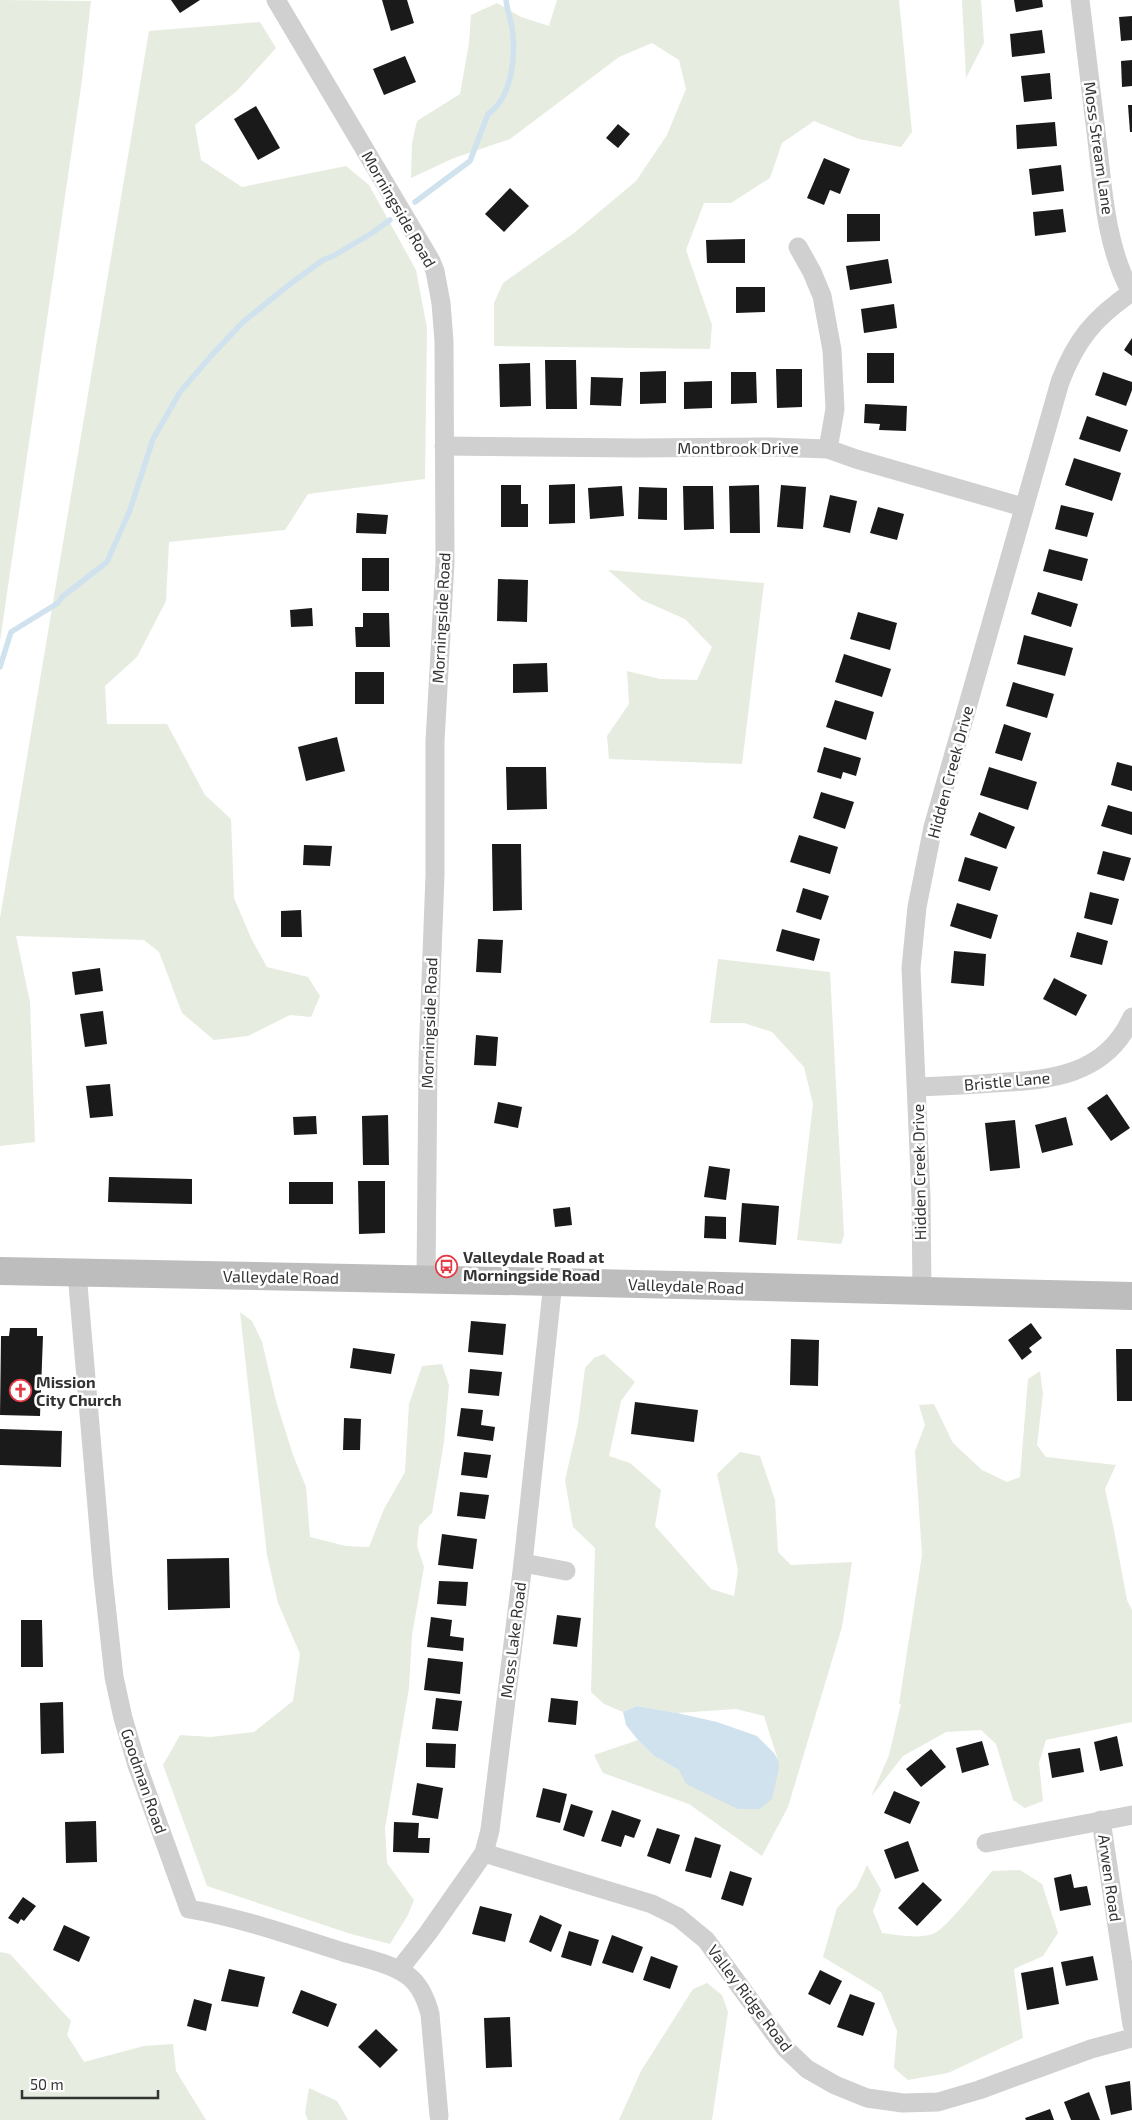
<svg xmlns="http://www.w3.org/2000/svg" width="1132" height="2120" font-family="'Exo 2',sans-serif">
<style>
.green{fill:#e6ecdf}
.water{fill:#cfe2ee}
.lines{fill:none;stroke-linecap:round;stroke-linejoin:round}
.stream{stroke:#cfe2ee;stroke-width:5.5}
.building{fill:#1a1a1a}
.street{stroke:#d0d0d0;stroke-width:19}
.secondary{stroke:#bdbdbd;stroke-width:28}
.labels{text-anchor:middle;stroke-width:5;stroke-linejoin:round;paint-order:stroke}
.street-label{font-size:16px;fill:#333;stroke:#fff}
.poi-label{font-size:16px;font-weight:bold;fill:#333;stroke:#fff;text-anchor:start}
</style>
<rect width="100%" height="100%" fill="#fff"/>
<g class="green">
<polygon points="0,0 91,1 82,80 0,641"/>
<polygon points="557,0 899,0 912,132 901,147 859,139 814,121 782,143 770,178 731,203 704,203 686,250 712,325 710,349 494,346 494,303 503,283 574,233 636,181 667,135 686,89 679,60 652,43 619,57 510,139 454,158 411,178 412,143 417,121 460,94 469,43 471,15 497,3 521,17 549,26"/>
<polygon points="962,0 981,0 984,43 966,78"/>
<polygon points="260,22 276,48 238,90 195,125 201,160 242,187 346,166 369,185 416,270 427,328 425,479 308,494 285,530 169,542 166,601 137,657 105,686 107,724 167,724 205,795 231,819 234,898 251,938 267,967 308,977 320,996 311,1017 290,1015 248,1036 214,1040 182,1013 159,952 144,940 16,936 30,1002 35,1142 0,1146 0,918 149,31"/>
<polygon points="608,570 764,583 742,764 609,759 607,736 629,704 627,671 660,679 697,680 712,647 685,619 642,600"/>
<polygon points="718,959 830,972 844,1235 841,1244 797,1240 813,1104 804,1067 772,1032 744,1023 710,1023"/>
<polygon points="240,1312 252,1321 262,1342 276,1401 293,1455 306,1487 310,1537 346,1546 369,1547 384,1509 405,1472 409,1404 422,1366 442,1364 449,1385 444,1442 432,1513 419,1526 417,1546 424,1567 412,1635 409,1688 385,1828 387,1863 414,1900 408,1915 390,1944 351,1934 207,1886 163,1765 180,1735 211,1737 254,1732 293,1701 300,1654 278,1603 267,1555"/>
<polygon points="604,1354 635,1382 621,1401 609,1456 630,1463 661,1490 655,1526 711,1589 734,1596 738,1570 717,1474 740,1452 760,1456 775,1500 778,1552 791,1565 852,1562 842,1627 788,1807 762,1856 689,1804 603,1773 594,1755 638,1740 654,1756 679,1770 683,1775 778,1760 764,1716 736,1709 677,1713 637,1706 623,1712 604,1704 591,1692 595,1548 573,1527 565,1480 578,1424 585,1368 594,1358"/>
<polygon points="1040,1371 1043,1394 1037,1445 1046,1457 1116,1465 1105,1489 1113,1525 1127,1600 1132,1610 1132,1722 1046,1740 1039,1763 1043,1801 1025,1808 1013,1800 996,1744 981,1730 946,1732 903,1756 871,1797 889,1755 901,1704 899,1704 922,1555 915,1451 925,1425 919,1405 934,1404 953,1443 982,1470 1007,1482 1020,1477 1028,1379"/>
<path d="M867,1865L881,1890L873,1911L882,1933C899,1935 917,1939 933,1934C945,1930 982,1883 992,1871L1020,1870L1042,1884L1058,1933L1043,1956L1014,1969L1023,2038L948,2073L908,2080L894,2068L897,2031L881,1992L823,1957L837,1908L857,1887Z"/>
<polygon points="0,1952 10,1954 71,2021 67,2035 84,2062 144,2046 173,2044 176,2071 206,2120 0,2120"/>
<polygon points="707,1983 722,1995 728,2012 712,2120 619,2120 641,2071 693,1989"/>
<polygon points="309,2088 337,2101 348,2120 308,2120 305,2113"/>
</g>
<polygon class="water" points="637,1706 677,1713 717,1722 757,1736 774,1753 778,1760 779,1768 772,1799 760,1809 738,1809 686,1784 679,1770 654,1756 638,1740 626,1725 623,1712"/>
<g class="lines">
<g class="stream">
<path d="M415,202L470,161L488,114C513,97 516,54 512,27C510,18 507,9 506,0"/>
<polyline points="0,667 11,632 58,603 62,597 107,562 130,510 153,439 180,392 211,356 243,322 290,284 323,260 333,256 372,233 390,220"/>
</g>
</g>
<g class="building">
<polygon points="171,0 200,0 180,13"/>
<polygon points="382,0 407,0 414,23 391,31"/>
<polygon points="1014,0 1042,0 1043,7 1016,12"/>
<polygon points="1132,16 1132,40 1121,41 1119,17"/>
<polygon points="1042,30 1045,53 1012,57 1010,34"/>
<polygon points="405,56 416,82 384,95 373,69"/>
<polygon points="1132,60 1132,86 1122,87 1121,61"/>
<polygon points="1050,73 1052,99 1024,102 1021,76"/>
<polygon points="1128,105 1132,105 1132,132 1130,132"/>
<polygon points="256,106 280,148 258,160 234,119"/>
<polygon points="1055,122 1057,146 1017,149 1016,125"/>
<polygon points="618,124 630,134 618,148 606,138"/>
<polygon points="824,158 850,169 840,194 830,190 824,205 807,198"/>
<polygon points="1061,165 1064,191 1032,195 1029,169"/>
<polygon points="510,188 529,206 504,232 485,214"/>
<polygon points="1063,209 1066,232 1035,236 1033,212"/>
<polygon points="847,214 880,214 880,241 847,242"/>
<polygon points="745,239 745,263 707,263 706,240"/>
<polygon points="888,259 892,283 850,290 846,266"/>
<polygon points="736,287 765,287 765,312 736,313"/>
<polygon points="894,304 897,328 864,333 861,309"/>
<polygon points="1132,338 1132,356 1124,350"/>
<rect x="867" y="353" width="27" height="30"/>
<polygon points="545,360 576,360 577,409 546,409"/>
<polygon points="530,363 531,406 500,407 499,364"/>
<polygon points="776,369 802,369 802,407 777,408"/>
<polygon points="666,371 666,403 640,404 640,372"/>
<polygon points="731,372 756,372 757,403 731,404"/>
<polygon points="1103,372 1132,382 1132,390 1126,406 1095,395"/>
<polygon points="591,377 623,378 621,406 590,405"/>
<polygon points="712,381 712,408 684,409 684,382"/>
<polygon points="865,404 907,406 906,431 879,430 880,424 864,423"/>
<polygon points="1087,416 1128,430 1120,452 1079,439"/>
<polygon points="1074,458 1121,473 1112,501 1065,485"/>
<polygon points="575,484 575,523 549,524 549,485"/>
<polygon points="501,485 521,485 521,504 528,504 528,527 501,527"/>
<polygon points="759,485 760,533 730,533 729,486"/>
<polygon points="781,485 806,487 803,529 777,527"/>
<polygon points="622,486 624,516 590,519 588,488"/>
<polygon points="683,486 713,486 714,529 684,530"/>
<polygon points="639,487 667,488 667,520 638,519"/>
<polygon points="830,495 857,501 850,533 823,527"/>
<polygon points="1061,505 1094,513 1087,537 1055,529"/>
<polygon points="878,507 904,514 897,540 870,533"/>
<polygon points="357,513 388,515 386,534 356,533"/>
<polygon points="1049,549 1088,559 1082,581 1043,571"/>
<rect x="362" y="558" width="27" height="33"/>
<polygon points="498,579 528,580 527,622 497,621"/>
<polygon points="1038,592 1078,604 1071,627 1031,614"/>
<polygon points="312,608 313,626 291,627 290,610"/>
<polygon points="858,612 897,623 890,650 850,639"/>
<polygon points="363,613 389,613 390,647 356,647 355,627 363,627"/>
<polygon points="1024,635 1073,648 1065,676 1017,664"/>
<polygon points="844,654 891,669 882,697 835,682"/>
<polygon points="547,663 548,692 513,693 513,664"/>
<rect x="355" y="672" width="29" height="32"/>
<polygon points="1013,682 1054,694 1047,718 1006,706"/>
<polygon points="835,700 874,712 866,740 826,727"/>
<polygon points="1004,724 1031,733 1022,761 995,753"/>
<polygon points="337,737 345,771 306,781 298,747"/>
<polygon points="824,747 861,758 856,776 843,772 841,779 817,772"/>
<polygon points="1117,762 1132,766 1132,791 1111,785"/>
<polygon points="506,767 546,767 547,809 507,810"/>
<polygon points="989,767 1037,782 1028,810 980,795"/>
<polygon points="821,792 854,802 845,829 813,818"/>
<polygon points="1108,805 1132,812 1132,835 1101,826"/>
<polygon points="979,812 1015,827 1006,849 970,835"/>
<polygon points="799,835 838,847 830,874 790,862"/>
<polygon points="492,844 521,844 522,910 493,911"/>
<polygon points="304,845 332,846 330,866 303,865"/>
<polygon points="1103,851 1131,858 1124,881 1097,874"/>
<polygon points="965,857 998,867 990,891 958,881"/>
<polygon points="803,888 829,896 821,920 796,912"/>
<polygon points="1090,892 1119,899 1112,925 1084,918"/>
<polygon points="957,903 998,915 991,939 950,926"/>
<polygon points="301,910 302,937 281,937 281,911"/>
<polygon points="782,929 820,939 814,961 776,951"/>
<polygon points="1077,932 1108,941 1102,965 1070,957"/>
<polygon points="478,939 503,940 501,973 476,972"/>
<polygon points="954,951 986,954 984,986 951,983"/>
<polygon points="100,968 103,991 75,995 72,972"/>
<polygon points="1054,978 1087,995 1076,1016 1043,999"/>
<polygon points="103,1011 107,1044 85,1047 80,1014"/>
<polygon points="476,1035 498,1037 496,1066 474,1065"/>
<polygon points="110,1084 113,1116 90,1118 86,1086"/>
<polygon points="1107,1094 1130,1128 1111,1141 1087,1108"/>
<polygon points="498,1102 522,1107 518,1128 494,1123"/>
<polygon points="388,1115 389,1165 363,1165 362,1116"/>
<polygon points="316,1116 317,1134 294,1135 293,1117"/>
<polygon points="1066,1117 1073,1145 1042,1153 1035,1125"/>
<polygon points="1015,1120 1020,1168 990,1171 985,1123"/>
<polygon points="709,1166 730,1169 726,1200 704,1197"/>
<polygon points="109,1177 192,1179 192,1204 108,1202"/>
<polygon points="358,1181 385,1181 385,1233 359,1234"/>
<rect x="289" y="1182" width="44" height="22"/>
<polygon points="742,1203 779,1206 776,1245 739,1242"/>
<polygon points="570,1207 572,1225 555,1227 553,1209"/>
<polygon points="705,1216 726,1217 726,1239 704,1238"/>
<polygon points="471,1321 506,1324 503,1355 468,1352"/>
<polygon points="1031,1323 1042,1338 1029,1348 1032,1352 1022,1360 1008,1340"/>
<polygon points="10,1328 37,1328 37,1336 43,1336 40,1416 0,1415 1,1336 9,1336"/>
<polygon points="791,1339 819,1340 818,1386 790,1385"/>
<polygon points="353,1348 395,1354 391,1374 350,1368"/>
<polygon points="1116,1349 1132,1349 1132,1401 1117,1401"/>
<polygon points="470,1369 502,1372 499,1396 468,1393"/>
<polygon points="635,1402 698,1410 694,1442 631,1434"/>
<polygon points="461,1408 483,1410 481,1425 495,1427 493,1441 457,1436"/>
<polygon points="344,1418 361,1419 360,1450 343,1450"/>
<polygon points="0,1429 62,1431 61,1467 0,1465"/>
<polygon points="464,1452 491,1455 487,1478 461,1475"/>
<polygon points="460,1492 489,1495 485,1519 457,1516"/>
<polygon points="442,1534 477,1539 473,1569 438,1565"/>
<polygon points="229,1558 230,1608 168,1610 167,1559"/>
<polygon points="439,1581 468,1582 466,1606 437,1604"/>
<polygon points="557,1615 581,1618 577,1647 553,1644"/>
<polygon points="431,1617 452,1620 450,1636 464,1638 463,1651 427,1647"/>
<polygon points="21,1620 42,1620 43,1667 21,1667"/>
<polygon points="428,1658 463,1662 460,1694 424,1690"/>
<polygon points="436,1698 462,1701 458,1731 432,1729"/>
<polygon points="551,1698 578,1701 576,1725 548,1722"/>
<polygon points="63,1702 64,1753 41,1754 40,1703"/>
<polygon points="1117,1736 1123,1766 1100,1771 1094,1742"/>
<polygon points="982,1741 989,1765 962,1773 956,1748"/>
<polygon points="426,1743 456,1744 455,1768 426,1767"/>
<polygon points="1080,1748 1084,1772 1052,1778 1048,1753"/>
<polygon points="931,1749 946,1767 921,1787 906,1769"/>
<polygon points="417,1783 443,1788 438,1819 412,1815"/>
<polygon points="543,1788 567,1794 560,1823 536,1817"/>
<polygon points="894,1791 920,1802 910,1824 884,1813"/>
<polygon points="571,1804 593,1811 584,1837 563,1830"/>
<polygon points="612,1810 641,1820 634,1838 625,1835 621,1847 601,1841"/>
<polygon points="96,1821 97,1862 66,1863 65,1822"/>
<polygon points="394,1822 419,1823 418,1838 430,1838 429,1853 393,1852"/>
<polygon points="657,1828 680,1835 670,1864 647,1856"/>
<polygon points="695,1837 721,1845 711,1878 685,1871"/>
<polygon points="908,1841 919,1871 895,1879 884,1850"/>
<polygon points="730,1871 752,1878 743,1906 721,1899"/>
<polygon points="1071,1874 1074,1888 1087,1886 1091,1905 1060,1911 1054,1878"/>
<polygon points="923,1882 942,1900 917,1926 898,1908"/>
<polygon points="23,1897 36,1906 24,1921 21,1919 18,1924 8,1918"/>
<polygon points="480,1906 512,1914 505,1942 472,1934"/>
<polygon points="540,1915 562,1925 551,1952 529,1942"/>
<polygon points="64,1925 90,1937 79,1962 53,1950"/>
<polygon points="569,1931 599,1940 591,1966 561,1957"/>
<polygon points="612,1935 643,1947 633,1973 602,1963"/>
<polygon points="651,1956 678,1966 670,1989 643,1980"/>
<polygon points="1093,1956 1098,1980 1066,1986 1061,1962"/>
<polygon points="1053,1967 1059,2004 1027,2010 1021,1973"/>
<polygon points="229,1969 265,1977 258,2007 221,2001"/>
<polygon points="820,1970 842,1981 830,2005 808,1994"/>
<polygon points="301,1990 337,2004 328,2027 292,2013"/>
<polygon points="850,1994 875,2003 863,2036 837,2027"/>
<polygon points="194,1999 212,2004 206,2031 187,2026"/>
<polygon points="510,2017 512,2067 486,2068 484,2018"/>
<polygon points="376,2029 398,2050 380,2068 358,2047"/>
<polygon points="1130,2081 1132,2110 1111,2115 1105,2086"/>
<polygon points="1089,2092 1100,2120 1071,2120 1064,2102"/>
<polygon points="1050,2109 1054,2120 1026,2120 1025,2118"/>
</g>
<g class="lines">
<g class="street">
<polyline points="276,0 431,261 435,271 441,303 444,341 445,562 435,741 435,875 428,1059 426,1280"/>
<path d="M1080,0C1086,47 1091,94 1097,140C1103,191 1106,247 1131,292"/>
<polyline points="798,247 812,272 822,296 832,350 835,409 828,449"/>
<polyline points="444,446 636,448 770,447 828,449 856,459 1023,507"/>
<path d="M917,1087C943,1086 968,1085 993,1083C1050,1080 1106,1076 1132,1017"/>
<path d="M77,1273L103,1577L114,1677L123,1718L137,1765L189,1909C242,1918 292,1936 343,1952C364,1958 389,1963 407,1975C420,1984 426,1999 430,2014L439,2116"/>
<path d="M922,1291L921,1198L911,968L917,907L933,827L1060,382C1076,340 1094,318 1132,292"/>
<polyline points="523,1563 566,1571"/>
<polyline points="1101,1820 1132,2025"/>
<polyline points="986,1843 1132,1815"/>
<polyline points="484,1853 652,1904 678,1917 706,1940 785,2048 807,2069 835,2085 867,2098 903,2103 938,2102 979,2090 1091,2049 1132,2038"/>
<polyline points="399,1970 428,1933 484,1853 490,1830 523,1563 553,1282"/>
</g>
<polyline class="secondary" points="0,1271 553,1282 1132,1296"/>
</g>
<defs>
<symbol id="bus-ring" viewBox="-11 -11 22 22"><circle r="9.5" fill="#fff" stroke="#e63946" stroke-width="1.5"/><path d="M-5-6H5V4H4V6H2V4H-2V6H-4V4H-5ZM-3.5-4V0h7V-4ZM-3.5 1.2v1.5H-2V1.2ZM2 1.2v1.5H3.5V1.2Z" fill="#e63946"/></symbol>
<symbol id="church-ring" viewBox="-11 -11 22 22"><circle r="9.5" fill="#fff" stroke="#e63946" stroke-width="1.5"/><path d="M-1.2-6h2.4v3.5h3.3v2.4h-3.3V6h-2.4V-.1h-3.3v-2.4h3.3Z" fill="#e63946"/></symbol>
</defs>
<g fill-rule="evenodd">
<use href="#bus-ring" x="434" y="1254" width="25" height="25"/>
<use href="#church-ring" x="8" y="1378" width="25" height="25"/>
</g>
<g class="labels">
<g class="street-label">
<text transform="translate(1099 148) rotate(82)" y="6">Moss Stream Lane</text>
<text transform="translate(399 209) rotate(60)" y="6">Morningside Road</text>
<text x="738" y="454">Montbrook Drive</text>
<text transform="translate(441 618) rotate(-87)" y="6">Morningside Road</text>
<text transform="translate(950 772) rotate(-75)" y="6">Hidden Creek Drive</text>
<text transform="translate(429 1023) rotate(-88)" y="6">Morningside Road</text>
<text transform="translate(1007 1081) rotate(-5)" y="6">Bristle Lane</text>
<text transform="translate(919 1172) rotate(-91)" y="6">Hidden Creek Drive</text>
<text transform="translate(281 1277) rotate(1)" y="6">Valleydale Road</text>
<text transform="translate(686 1286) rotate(2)" y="6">Valleydale Road</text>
<text transform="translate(513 1640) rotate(-83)" y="6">Moss Lake Road</text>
<text transform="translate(144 1781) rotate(71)" y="6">Goodman Road</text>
<text transform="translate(1110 1878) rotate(82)" y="6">Arwen Road</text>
<text transform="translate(750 1998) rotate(53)" y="6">Valley Ridge Road</text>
</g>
<g class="poi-label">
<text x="463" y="1263">Valleydale Road at<tspan x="463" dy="18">Morningside Road</tspan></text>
<text x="36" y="1388">Mission<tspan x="36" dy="18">City Church</tspan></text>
</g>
</g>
<path d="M22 2090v8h136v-8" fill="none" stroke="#333333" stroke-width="2.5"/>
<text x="30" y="2090" font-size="15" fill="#333333" stroke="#ffffff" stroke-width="4" paint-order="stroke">50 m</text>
</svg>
